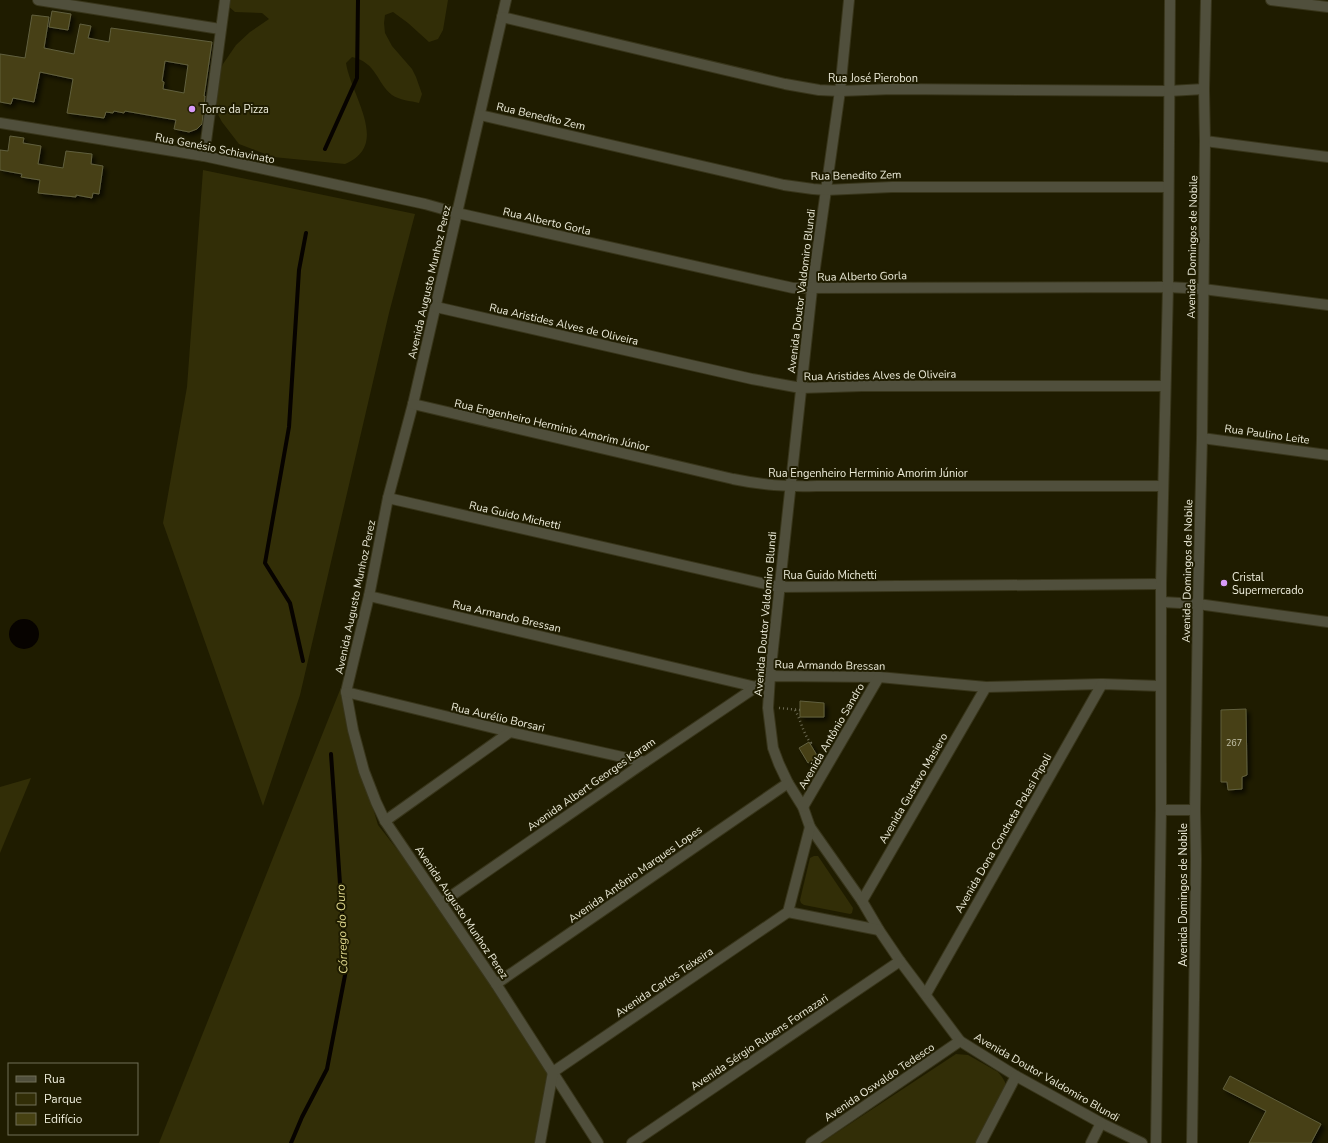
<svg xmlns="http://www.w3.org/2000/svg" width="1328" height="1143" font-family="'Nunito Sans',sans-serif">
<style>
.green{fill:#322e07}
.water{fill:#070300}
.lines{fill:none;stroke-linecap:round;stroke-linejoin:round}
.stream{stroke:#070300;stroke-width:4}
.building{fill:#464112;stroke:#615f3f;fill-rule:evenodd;filter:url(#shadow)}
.street-casing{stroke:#38351a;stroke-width:12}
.path{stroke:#6b6951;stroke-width:2.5;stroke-dasharray:1 3;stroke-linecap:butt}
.street{stroke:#504f3c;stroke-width:10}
.poi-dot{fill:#d89af8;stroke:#1f1c00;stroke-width:1.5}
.labels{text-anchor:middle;stroke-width:4;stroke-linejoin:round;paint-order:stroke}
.number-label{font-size:9px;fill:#c3c1a8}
.street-label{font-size:11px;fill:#edecda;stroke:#1f1c00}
.poi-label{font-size:11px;fill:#edecda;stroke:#1f1c00;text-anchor:start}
.water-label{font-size:12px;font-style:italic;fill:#ded78c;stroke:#1f1c00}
</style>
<defs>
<filter id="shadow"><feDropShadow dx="3.5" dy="3.5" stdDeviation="2" flood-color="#0009"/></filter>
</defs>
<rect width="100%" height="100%" fill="#1f1c00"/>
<g class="green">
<path d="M230,0H448L443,30L438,39L429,42L408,23L393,12L385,15L384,23L385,33L392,46L412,69L416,77L422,94L419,103C411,101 399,100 392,95C376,82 377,63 352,57L346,63C351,96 391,145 345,164L273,157L239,144L222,122L215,109L219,73L223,64L236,45L250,32L269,19L262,13L235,12L228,6Z"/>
<polygon points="203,170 415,214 389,313 300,695 263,806 163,523 187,387"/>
<polygon points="346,675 344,710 378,825 440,904 551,1072 537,1143 159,1143"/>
<polygon points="31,778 0,853 0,787"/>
<polygon points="814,856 818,856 853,908 852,913 850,914 804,905 801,903 800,900 810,858"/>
<polygon points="956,1054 968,1055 998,1072 1002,1077 1005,1082 1005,1092 977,1143 821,1143"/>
</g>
<circle class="water" cx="24" cy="634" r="15"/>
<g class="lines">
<g class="stream">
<polyline points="325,149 357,78 358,0"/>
<polyline points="303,661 290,603 265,563 289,427 299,270 306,233"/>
<polyline points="291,1143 302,1117 327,1069 346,970 331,754"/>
</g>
</g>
<g class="building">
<polygon points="52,11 71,14 68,30 49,27"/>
<path d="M32,15L49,17L44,48L74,54L80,24L91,26L88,38L109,42L111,28L212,42L204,96H205L202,124L197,129L189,132L174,129L176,120L125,111L124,113L114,111L113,113L106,112L104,118L67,113L73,79L40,72L34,102L13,98L11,104L0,102V54L25,58ZM165,61L188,65L184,93L163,89L164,82L162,81Z"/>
<polygon points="10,136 24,138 23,143 41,146 38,164 63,168 66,151 92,154 91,164 103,166 99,194 93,193 92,198 76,195 76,197 38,193 40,180 21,177 22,174 0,170 0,150 8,151"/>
<polygon points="800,701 824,703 824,717 800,717"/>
<polygon points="1246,709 1247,775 1242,777 1242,789 1228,790 1227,782 1221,782 1221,710"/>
<polygon points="809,742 818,757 808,763 799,748"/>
<polygon points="1230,1076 1321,1124 1311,1143 1249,1143 1266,1111 1223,1089"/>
</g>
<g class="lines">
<defs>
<g id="street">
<polyline points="38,0 220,29"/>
<polyline points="506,0 457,213 413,404 388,498 369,596 346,692 353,730 364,771 376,802 385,821 496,984 598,1143"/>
<polyline points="849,0 840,91 812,289 770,676 768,708 773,748 779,764 788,783 803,807 810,827 862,901 879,930 900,961 960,1041 1016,1076 1101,1123 1142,1143"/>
<polyline points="1271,0 1328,7"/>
<polyline points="502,17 785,84 819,90 840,91 893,89 1169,91 1204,89"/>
<polyline points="480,115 784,185 813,189 826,190 892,187 1168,187"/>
<polyline points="0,123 204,156 425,204 457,213 793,288 1168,287 1203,289 1328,305"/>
<polyline points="1205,141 1328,157"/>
<polyline points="204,156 225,0"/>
<polyline points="436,307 752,379 801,388 862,386 1165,386"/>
<path d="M413,404L733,479C763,485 785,487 817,486H1163"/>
<polyline points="1202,438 1328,455"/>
<polyline points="388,498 779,587 1161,584"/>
<polyline points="369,596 756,687 770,676 879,677 986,687 1102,684 1161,686"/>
<polyline points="1162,602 1198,604 1328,622"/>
<polyline points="346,692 510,732 645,762"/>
<polyline points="803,807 879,677"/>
<polyline points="1161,810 1195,810"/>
<polyline points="385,821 510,732"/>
<polyline points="862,901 986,687"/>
<polyline points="441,903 645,762 756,687"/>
<polyline points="788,912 879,930"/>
<polyline points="496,984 788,783"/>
<polyline points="926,994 1102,684"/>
<polyline points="540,1143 553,1072 788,912 810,827"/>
<polyline points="632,1143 900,961"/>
<polyline points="811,1143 960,1041"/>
<polyline points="981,1143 1016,1076"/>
<polyline points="1091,1143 1101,1123"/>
<polyline points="1156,1143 1161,810 1161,584 1168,287 1170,0"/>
<polyline points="1192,1143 1196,859 1195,810 1198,604 1202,438 1205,141 1204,89 1206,0"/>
</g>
</defs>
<use href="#street" class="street-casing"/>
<g class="path">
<polyline points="779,708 800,710"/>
<path d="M795,710C801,720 803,734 811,743L810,744"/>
</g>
<use href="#street" class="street"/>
</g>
<g class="poi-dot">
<circle cx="192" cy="109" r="4"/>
<circle cx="1224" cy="583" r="4"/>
</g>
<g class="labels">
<g class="number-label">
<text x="1234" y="746">267</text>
</g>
<g class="street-label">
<text x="873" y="82">Rua José Pierobon</text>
<text transform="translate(541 116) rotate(13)" y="4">Rua Benedito Zem</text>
<text transform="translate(215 148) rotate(11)" y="4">Rua Genésio Schiavinato</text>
<text transform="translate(856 175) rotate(-1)" y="4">Rua Benedito Zem</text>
<text transform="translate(547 221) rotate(13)" y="4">Rua Alberto Gorla</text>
<text transform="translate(1192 247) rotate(-89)" y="4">Avenida Domingos de Nobile</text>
<text transform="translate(862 276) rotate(-1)" y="4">Rua Alberto Gorla</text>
<text transform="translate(429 282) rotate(-77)" y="4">Avenida Augusto Munhoz Perez</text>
<text transform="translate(801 291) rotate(-83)" y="4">Avenida Doutor Valdomiro Blundi</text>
<text transform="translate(564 324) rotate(13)" y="4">Rua Aristides Alves de Oliveira</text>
<text transform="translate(880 375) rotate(-1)" y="4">Rua Aristides Alves de Oliveira</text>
<text transform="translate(552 425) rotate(13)" y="4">Rua Engenheiro Herminio Amorim Júnior</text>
<text transform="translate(1267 434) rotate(8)" y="4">Rua Paulino Leite</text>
<text x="868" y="477">Rua Engenheiro Herminio Amorim Júnior</text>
<text transform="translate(515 515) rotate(13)" y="4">Rua Guido Michetti</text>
<text transform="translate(1187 571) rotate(-89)" y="4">Avenida Domingos de Nobile</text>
<text x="830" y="579">Rua Guido Michetti</text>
<text transform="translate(355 597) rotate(-78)" y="4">Avenida Augusto Munhoz Perez</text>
<text transform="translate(765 614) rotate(-85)" y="4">Avenida Doutor Valdomiro Blundi</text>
<text transform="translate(507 616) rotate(13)" y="4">Rua Armando Bressan</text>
<text transform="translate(830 665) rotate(1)" y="4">Rua Armando Bressan</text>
<text transform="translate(498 717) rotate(13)" y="4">Rua Aurélio Borsari</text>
<text transform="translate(831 736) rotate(-60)" y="4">Avenida Antônio Sandro</text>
<text transform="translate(591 784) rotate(-35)" y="4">Avenida Albert Georges Karam</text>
<text transform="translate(913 788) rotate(-60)" y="4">Avenida Gustavo Masiero</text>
<text transform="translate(1003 833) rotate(-60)" y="4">Avenida Dona Concheta Polasi Pipoli</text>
<text transform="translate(635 874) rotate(-35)" y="4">Avenida Antônio Marques Lopes</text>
<text transform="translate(1183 895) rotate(-90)" y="4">Avenida Domingos de Nobile</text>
<text transform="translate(462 912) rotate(56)" y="4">Avenida Augusto Munhoz Perez</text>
<text transform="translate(664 982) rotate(-34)" y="4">Avenida Carlos Teixeira</text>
<text transform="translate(759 1042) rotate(-34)" y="4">Avenida Sérgio Rubens Fornazari</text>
<text transform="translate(1047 1077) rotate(30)" y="4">Avenida Doutor Valdomiro Blundi</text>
<text transform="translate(879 1082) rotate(-34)" y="4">Avenida Oswaldo Tedesco</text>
</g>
<g class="poi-label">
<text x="200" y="113">Torre da Pizza</text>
<text x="1232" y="581">Cristal<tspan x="1232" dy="13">Supermercado</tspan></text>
</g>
<g class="water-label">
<text transform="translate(342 929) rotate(-92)" y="4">Córrego do Ouro</text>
</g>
</g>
<rect x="8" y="1063" width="130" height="72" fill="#1f1c00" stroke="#716f57"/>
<rect x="16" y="1076" width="20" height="6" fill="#504f3c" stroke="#716f57"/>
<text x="44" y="1083" font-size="12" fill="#edecda">Rua</text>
<rect x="16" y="1093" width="20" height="12" fill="#322e07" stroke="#716f57"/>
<text x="44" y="1103" font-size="12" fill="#edecda">Parque</text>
<rect x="16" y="1113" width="20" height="12" fill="#464112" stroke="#716f57"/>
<text x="44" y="1123" font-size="12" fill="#edecda">Edifício</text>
</svg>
